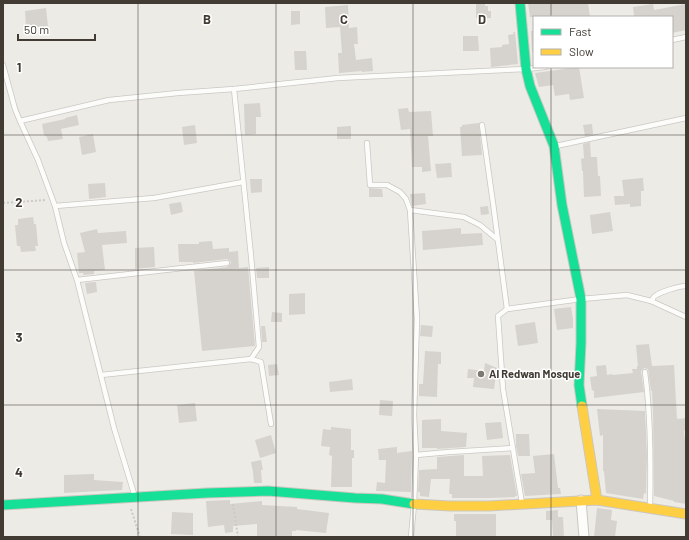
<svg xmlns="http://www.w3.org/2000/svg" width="689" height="540" font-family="Barlow,sans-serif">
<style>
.building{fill:#d6d3ce}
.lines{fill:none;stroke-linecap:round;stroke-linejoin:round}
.lane-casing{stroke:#cbc8c4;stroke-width:6}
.street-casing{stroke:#cbc8c4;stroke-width:11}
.fast-casing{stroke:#ccc7be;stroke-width:11}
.slow-casing{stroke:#ccc7be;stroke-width:11}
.path{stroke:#cbcac6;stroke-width:2;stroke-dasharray:2 2;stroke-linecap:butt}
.lane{stroke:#fcfcfb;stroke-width:4.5}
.street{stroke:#fcfcfb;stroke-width:9}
.fast{stroke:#16e098;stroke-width:9}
.slow{stroke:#ffcf43;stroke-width:9}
.grid{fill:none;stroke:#413b34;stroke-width:1;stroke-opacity:0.55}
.poi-dot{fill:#7d7972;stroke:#fff;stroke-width:1.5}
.labels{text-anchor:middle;stroke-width:3;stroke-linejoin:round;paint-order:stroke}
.poi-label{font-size:11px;font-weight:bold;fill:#413b34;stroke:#fff;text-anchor:start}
.grid-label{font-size:13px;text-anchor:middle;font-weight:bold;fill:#413b34;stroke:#fff;stroke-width:3;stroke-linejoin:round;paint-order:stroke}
</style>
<rect width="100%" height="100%" fill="#edebe6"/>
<g class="building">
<polygon points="476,3 485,3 485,6 488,6 488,11 491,11 491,18 476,18"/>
<polygon points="528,3 588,3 590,17 530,17"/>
<polygon points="653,4 654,10 686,4 686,30 672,33 672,17 634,17 633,7"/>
<polygon points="348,5 349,28 357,27 358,44 354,44 356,60 372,58 373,71 362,72 362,71 339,73 338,53 342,53 340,27 326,28 325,7"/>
<polygon points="46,8 48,26 26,28 25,11"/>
<polygon points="291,11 300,11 300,24 291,25"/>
<polygon points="531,31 534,31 534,52 532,52"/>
<polygon points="513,32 515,32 518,64 491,67 490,48 502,47 502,45 509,44 508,35 514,34"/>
<polygon points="463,36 478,36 479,51 463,51"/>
<polygon points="294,51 306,51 307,70 295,70"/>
<polygon points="571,67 579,67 584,98 570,100 569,94 555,96 553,85 539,87 535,73 571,68"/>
<polygon points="260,103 261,117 256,117 256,134 245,135 244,104"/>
<polygon points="408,108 409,112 431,111 433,136 428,136 431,171 422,172 422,167 412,167 410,129 401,130 398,109"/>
<polygon points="77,115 79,125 61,129 63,139 48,141 47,137 44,135 42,124 65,119 65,118"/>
<polygon points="479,123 482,155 462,156 460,127 462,127 462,125"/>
<polygon points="592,124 593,134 585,136 583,125"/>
<polygon points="195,125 197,143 184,145 182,127"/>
<polygon points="351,126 351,139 337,139 337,127"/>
<polygon points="93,134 96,152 82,155 79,137"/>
<polygon points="590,142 591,157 597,157 598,176 600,176 601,196 584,197 583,171 582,171 581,159 584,158 583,144"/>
<polygon points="451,163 452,177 437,178 435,164"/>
<polygon points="643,178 644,191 641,191 641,206 630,207 630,204 615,205 614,196 624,196 622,180"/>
<polygon points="250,179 262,179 262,192 251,193"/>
<polygon points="105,183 106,197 89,199 88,184"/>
<polygon points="369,188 382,189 383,197 369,197"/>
<polygon points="425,193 426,204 412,206 411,202 410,194"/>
<polygon points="181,202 183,212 171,215 169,204"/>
<polygon points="488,206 489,214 481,215 480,207"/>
<polygon points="610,212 613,231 592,234 590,215"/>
<polygon points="33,217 34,224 36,224 38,246 35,246 36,251 21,252 20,246 17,246 15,225 18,225 18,219"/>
<polygon points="461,228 461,234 482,233 483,245 423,250 422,231"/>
<polygon points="97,229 98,233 126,231 127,243 102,245 105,270 94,271 94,274 84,275 83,273 79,273 77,253 85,252 80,233"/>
<polygon points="212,241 213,249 229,248 229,252 238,251 239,268 248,267 255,346 202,351 194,271 227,267 230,265 231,262 229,260 227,259 193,263 193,262 179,262 178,244 199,244 199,242"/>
<polygon points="154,247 155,267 135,269 135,248"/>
<polygon points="269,267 269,278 257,278 256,268"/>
<polygon points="96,282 97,292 87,294 85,283"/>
<polygon points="305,293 305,314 289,315 289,294"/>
<polygon points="571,307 573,319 573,328 557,330 554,309"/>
<polygon points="272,312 282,313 282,322 271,322"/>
<polygon points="535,322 538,343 518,346 515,325"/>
<polygon points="421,325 433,326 432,337 420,336"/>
<polygon points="261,326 265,326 267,342 262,342"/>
<polygon points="649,344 652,366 674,365 677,419 686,418 686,430 684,431 686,451 686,504 674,502 674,501 654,496 653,411 652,391 651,391 648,369 644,368 641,371 644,392 594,398 594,390 592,391 590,377 597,376 596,366 606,365 607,375 612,374 613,375 633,373 632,369 637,369 637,366 638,366 636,345"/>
<polygon points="425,351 441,352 441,364 438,364 437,397 419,396 419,384 423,384"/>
<polygon points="485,363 497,368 494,389 473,387 474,378 467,378 468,369 484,371"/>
<polygon points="277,364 279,375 269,376 268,365"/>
<polygon points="352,379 353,390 330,392 329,382"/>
<polygon points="380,400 393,401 392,416 379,415"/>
<polygon points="195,403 197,421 179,423 177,405"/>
<polygon points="597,409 645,411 647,456 646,494 644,493 643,499 606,493 604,471 603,471 603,435 600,436"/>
<polygon points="441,419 441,431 467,433 466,447 437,449 437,448 422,448 422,420"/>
<polygon points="501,422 503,438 487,440 485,423"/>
<polygon points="331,427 351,429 351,450 354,450 354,458 352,458 352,487 331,487 332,456 329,455 330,447 321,446 323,429 331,430"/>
<polygon points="516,434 529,434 530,456 518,456 516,446"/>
<polygon points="271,435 276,453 260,458 255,440"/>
<polygon points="397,447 397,453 412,451 411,492 376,491 377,482 385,483 386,460 379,460 378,449"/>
<polygon points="554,454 558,488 560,488 561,494 525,496 521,474 535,473 533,456"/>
<polygon points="464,455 464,476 483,476 482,456 510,455 517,496 515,496 515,497 489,498 452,498 452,494 449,494 450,479 431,479 429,497 420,496 420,492 418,492 419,470 437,469 437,457"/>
<polygon points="261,460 263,470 261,470 262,483 254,483 253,472 251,462"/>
<polygon points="94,474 94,480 123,482 122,490 64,493 64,475"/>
<polygon points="230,500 230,504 262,501 262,505 297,507 297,509 329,513 326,533 296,530 296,531 292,531 292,537 257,537 257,524 233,526 233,532 225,533 224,525 208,527 206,501"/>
<polygon points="597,508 612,510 611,520 617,521 615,537 594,537"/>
<polygon points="558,510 558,517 563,517 564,537 553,537 552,520 546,520 546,511"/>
<polygon points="172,512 193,513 193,535 171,534"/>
<polygon points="454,514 496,514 496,537 456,537 456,521 454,521"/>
</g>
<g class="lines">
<defs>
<g id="lane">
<polyline points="672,40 686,37"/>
<polyline points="3,65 15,109 20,121 38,160 55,206 64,243 77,280 114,428 135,497"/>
<polyline points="234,89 251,256 259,347 251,359"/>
<polyline points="20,121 109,100 178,93 234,89 338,78 526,69 545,67"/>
<polyline points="482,125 493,203 507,309"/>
<polyline points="367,143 370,185 387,185 400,192 406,199 410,210 417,319 414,415 416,455 414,504 411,537"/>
<polyline points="556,146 686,118"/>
<polyline points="55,206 154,198 243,182"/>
<polyline points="410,210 464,217 480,225 498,240"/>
<polyline points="77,280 227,263"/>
<polyline points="651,301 686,317"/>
<path d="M645,372C651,417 651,462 650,507"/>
<polyline points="101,375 251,359 261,362 271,424"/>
<polyline points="416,455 449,452 513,448"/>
<path d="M522,503L503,389L498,316L507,309L581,299L627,295L651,301C652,301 654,296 655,296C660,292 679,286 686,286"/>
</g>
<polyline id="street" points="581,500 584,537"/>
<g id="fast">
<polyline points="520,3 526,69 530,86 554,146 562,205 581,299 581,343 579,385 582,406"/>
<polyline points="3,505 207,493 268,491 355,498 382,499 414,504"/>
</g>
<g id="slow">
<polyline points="582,406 597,500"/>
<polyline points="414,504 450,506 489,506 597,500 686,514"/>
</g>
</defs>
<use href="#lane" class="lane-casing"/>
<use href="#street" class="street-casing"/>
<use href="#fast" class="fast-casing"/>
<use href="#slow" class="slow-casing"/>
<g class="path">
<polyline points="3,203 46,200"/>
<polyline points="233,504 238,537"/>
<polyline points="131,509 140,537"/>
</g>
<use href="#lane" class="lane"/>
<use href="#street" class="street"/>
<use href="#fast" class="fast"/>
<use href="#slow" class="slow"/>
</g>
<path class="grid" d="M138,3V537M276,3V537M413,3V537M551,3V17M551,67V537M3,135H686M3,270H686M3,405H686"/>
<circle class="poi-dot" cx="481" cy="374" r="4"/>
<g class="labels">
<g class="poi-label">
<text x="489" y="378">Al Redwan Mosque</text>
</g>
</g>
<g class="grid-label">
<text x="207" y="24">B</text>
<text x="344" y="24">C</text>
<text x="482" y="24">D</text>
<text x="19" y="72">1</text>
<text x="19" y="207">2</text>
<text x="19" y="342">3</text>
<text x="19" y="477">4</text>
</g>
<rect width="689" height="540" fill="none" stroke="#413b34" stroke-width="8"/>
<rect x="533" y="16" width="140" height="52" fill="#ffffff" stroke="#b3b1ae"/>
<rect x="541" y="29" width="20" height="6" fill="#16e098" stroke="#b3b1ae"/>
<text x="569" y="36" font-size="12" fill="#413b34">Fast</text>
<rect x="541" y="49" width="20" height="6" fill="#ffcf43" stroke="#b3b1ae"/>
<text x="569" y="56" font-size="12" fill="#413b34">Slow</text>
<path d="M18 34v6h77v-6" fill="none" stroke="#413b34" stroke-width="2"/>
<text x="24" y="34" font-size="12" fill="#413b34" stroke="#ffffff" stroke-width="3" paint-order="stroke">50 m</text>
</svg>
